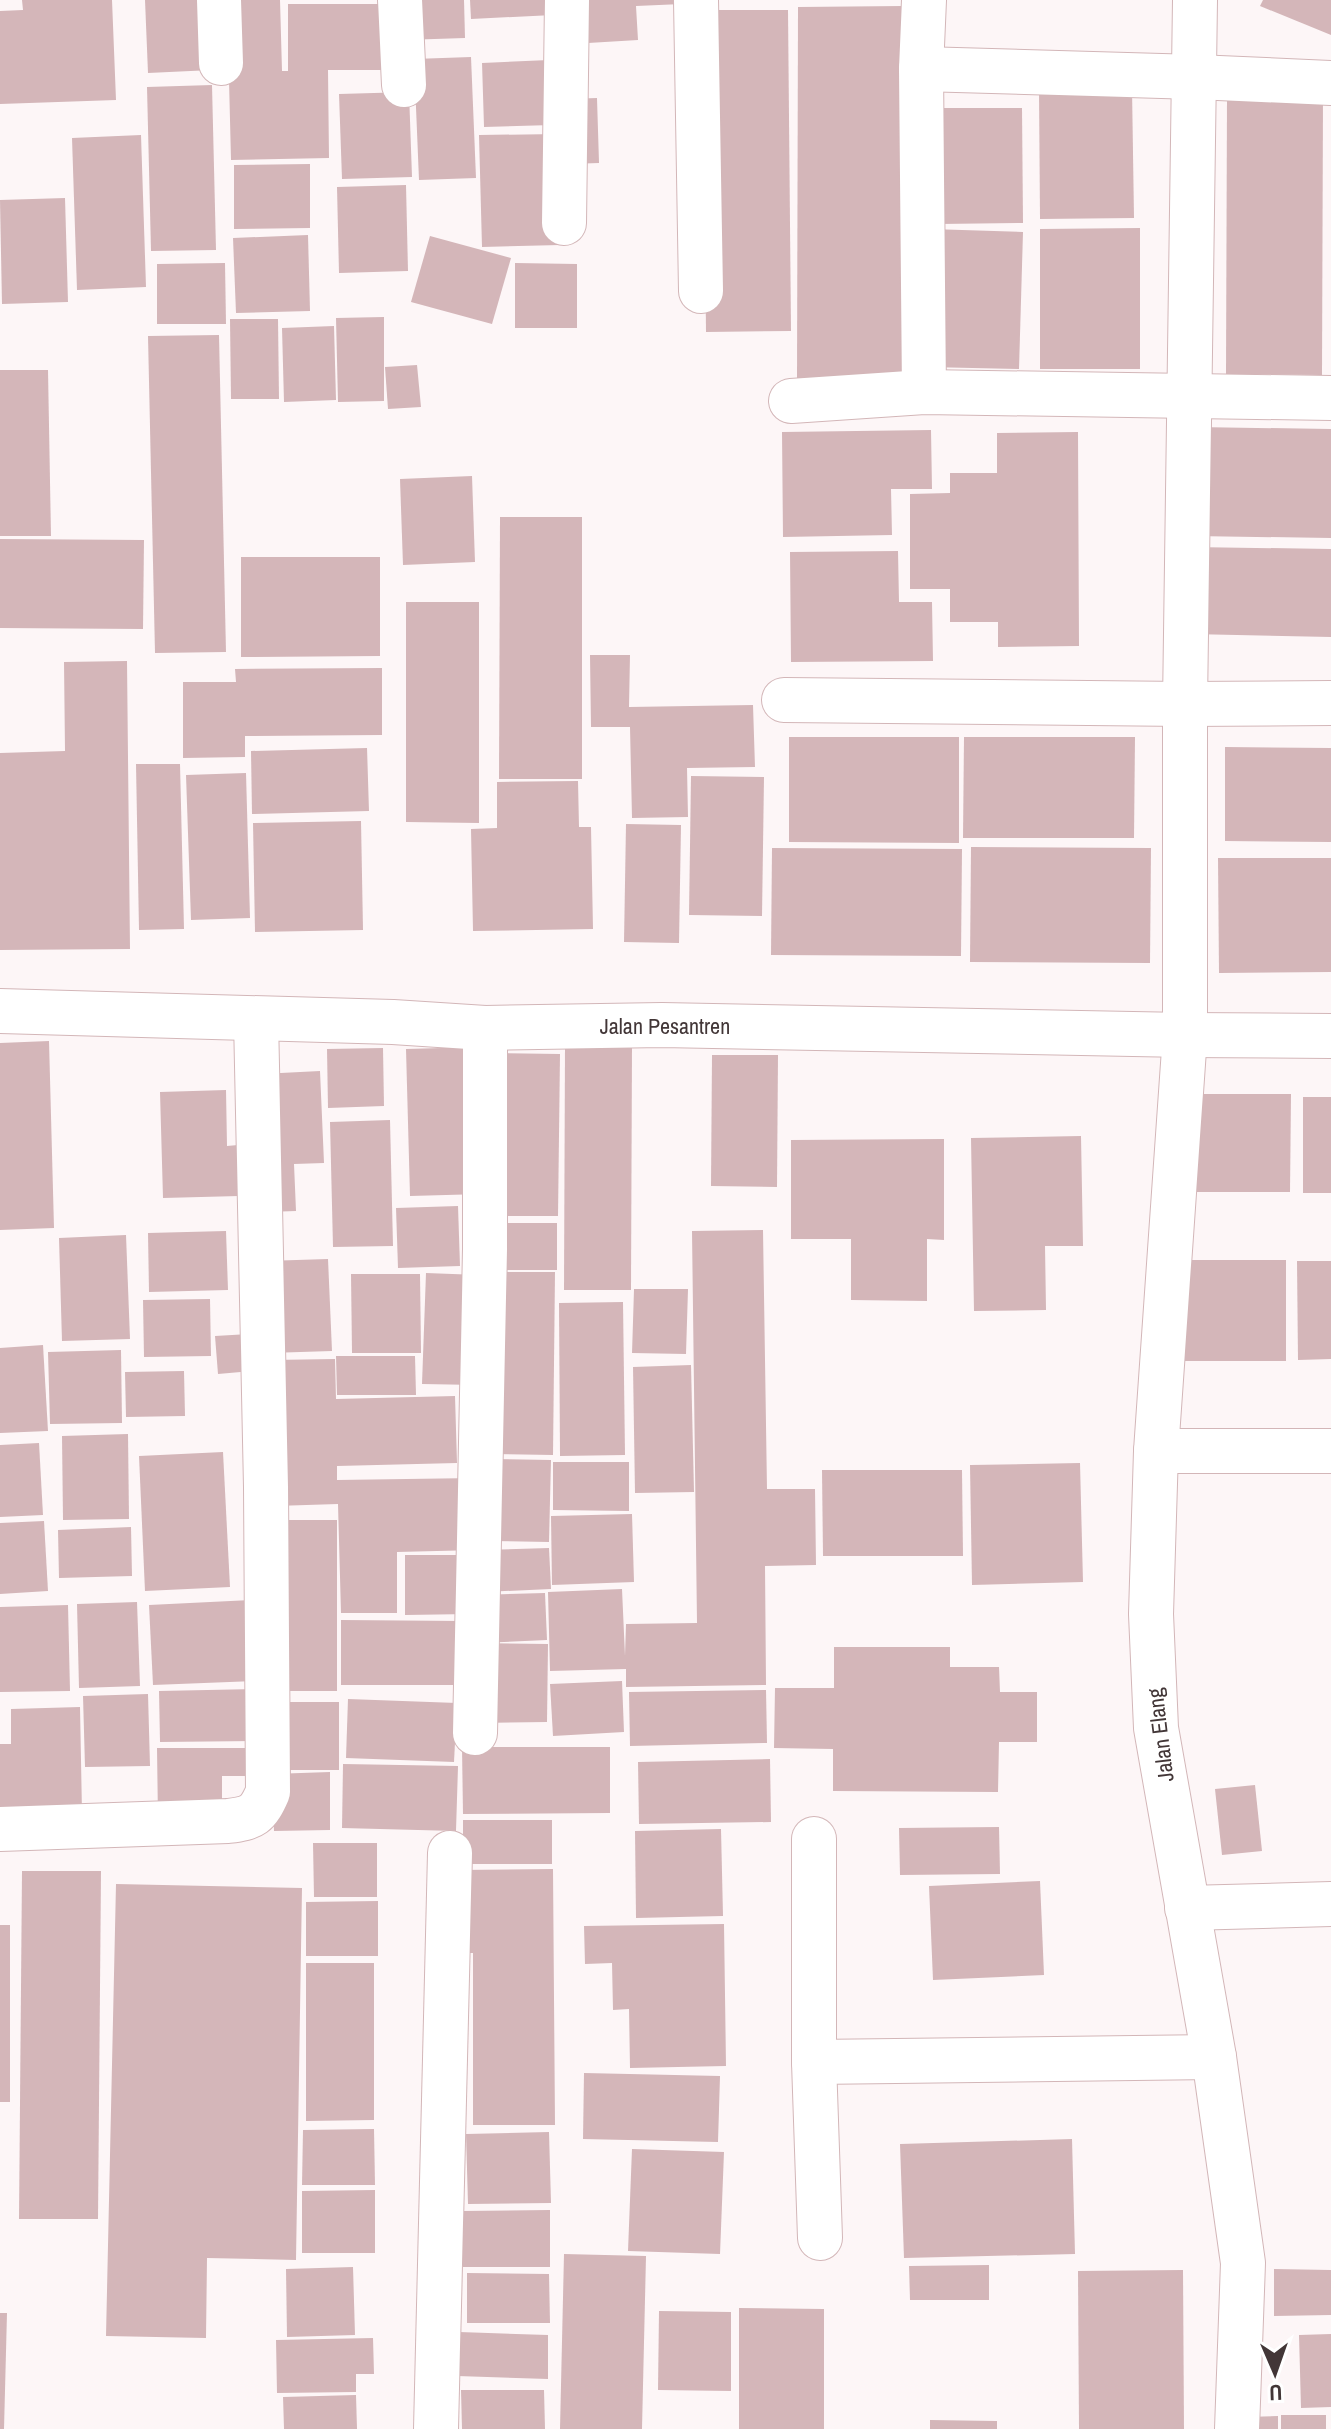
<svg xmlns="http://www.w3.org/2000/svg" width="1331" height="2429" font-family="'Archivo Narrow',sans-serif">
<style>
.building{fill:#d4b6b9}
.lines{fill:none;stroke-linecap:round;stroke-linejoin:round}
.street-casing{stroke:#d3b6b8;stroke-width:46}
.street{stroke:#fff;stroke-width:44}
.labels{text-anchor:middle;stroke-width:7;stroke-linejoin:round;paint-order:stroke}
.street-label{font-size:22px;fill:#423637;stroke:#fff}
</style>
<rect width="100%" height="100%" fill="#fdf6f7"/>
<g class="building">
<polygon points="22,0 112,0 116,100 0,104 0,11 23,10"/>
<polygon points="145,0 210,0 212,70 148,73"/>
<polygon points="227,0 280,0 282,71 288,71 288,4 394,4 394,70 328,70 329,158 231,160"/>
<polygon points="402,0 464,0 465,38 404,40"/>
<polygon points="470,0 552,0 553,15 471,19"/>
<polygon points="578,0 682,0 682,4 636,6 638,40 588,43"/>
<polygon points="1263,0 1331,0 1331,35 1260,6"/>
<polygon points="903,6 903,381 797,381 798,7"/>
<polygon points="703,10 788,10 791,331 706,332"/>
<polygon points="471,57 476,178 419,180 414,59"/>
<polygon points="549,60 552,125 484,127 482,63"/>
<polygon points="212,85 216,250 151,251 147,87"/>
<polygon points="1132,88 1134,218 1040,219 1039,90"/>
<polygon points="409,92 412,177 342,179 339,94"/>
<polygon points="1227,97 1323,97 1322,375 1226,374"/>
<polygon points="597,98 599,163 569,164 567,99"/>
<polygon points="938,108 1022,108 1023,223 939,224"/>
<polygon points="558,134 560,245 482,247 479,135"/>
<polygon points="141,135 146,287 77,290 72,138"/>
<polygon points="310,164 310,228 234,229 234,165"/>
<polygon points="406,185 408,271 339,273 337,187"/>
<polygon points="65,198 68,302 2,304 0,200"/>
<polygon points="1140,228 1140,369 1040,369 1040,229"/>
<polygon points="930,229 1023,232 1019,369 927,367"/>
<polygon points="308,235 310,311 236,313 233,238"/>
<polygon points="430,236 511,258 492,324 411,302"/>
<polygon points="225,263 226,324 157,324 157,264"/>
<polygon points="515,263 577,264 577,328 515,328"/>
<polygon points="384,317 384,401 338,402 336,318"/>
<polygon points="230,319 278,319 279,399 231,399"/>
<polygon points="334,326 336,400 284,402 282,328"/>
<polygon points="219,335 226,652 155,653 148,336"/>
<polygon points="417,365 421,407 388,409 385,367"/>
<polygon points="0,370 48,370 51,536 0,536"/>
<polygon points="1196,427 1331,429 1331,538 1194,536"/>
<polygon points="931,430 932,489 891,489 892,535 783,537 782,432"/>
<polygon points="1078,432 1079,646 998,647 998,622 950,622 950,589 910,589 910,494 950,493 950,473 997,473 997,433"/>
<polygon points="472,476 475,562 403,565 400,479"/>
<polygon points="500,517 582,517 582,779 499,779"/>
<polygon points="0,539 144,540 143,629 0,628"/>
<polygon points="1192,547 1331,549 1331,637 1190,634"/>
<polygon points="898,551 899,602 932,602 933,661 791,662 790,552"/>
<polygon points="241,557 380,557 380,656 241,657"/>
<polygon points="406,602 479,602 479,823 406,822"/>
<polygon points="590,655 630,655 629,707 753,705 755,767 687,768 688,817 632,818 630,727 591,727"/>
<polygon points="127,661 130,949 0,950 0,753 65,751 64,662"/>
<polygon points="382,668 382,735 245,736 245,757 183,758 183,682 236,682 235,669"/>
<polygon points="789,737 959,737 959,843 789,842"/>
<polygon points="964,737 1135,737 1134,838 963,838"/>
<polygon points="1225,747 1331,748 1331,842 1225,841"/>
<polygon points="367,748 369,811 252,814 251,751"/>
<polygon points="136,764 180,764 184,929 139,930"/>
<polygon points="246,773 250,918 191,920 186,775"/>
<polygon points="691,776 764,777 762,916 689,915"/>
<polygon points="578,781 579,827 591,827 593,929 473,931 471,829 497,828 497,782"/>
<polygon points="361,821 363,930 255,932 253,823"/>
<polygon points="626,824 681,825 679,943 624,942"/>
<polygon points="971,847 1151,848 1150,963 970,962"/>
<polygon points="772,848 962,849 961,956 771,955"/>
<polygon points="1218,858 1331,858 1331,972 1219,973"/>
<polygon points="49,1041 54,1228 0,1230 0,1043"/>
<polygon points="565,1045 632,1045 631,1290 564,1290"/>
<polygon points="478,1047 482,1194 410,1196 406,1049"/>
<polygon points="383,1048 384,1106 328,1108 327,1049"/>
<polygon points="493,1053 560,1054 558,1216 492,1216"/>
<polygon points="712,1055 778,1055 777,1187 711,1186"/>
<polygon points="320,1071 324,1163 294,1164 296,1211 267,1212 261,1074"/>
<polygon points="226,1090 227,1146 238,1145 239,1196 163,1198 160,1092"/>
<polygon points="1186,1094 1291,1094 1290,1192 1186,1192"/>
<rect x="1303" y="1097" width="28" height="96"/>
<polygon points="390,1120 393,1246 333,1247 330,1122"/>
<polygon points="1081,1136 1083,1246 1045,1246 1046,1310 974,1311 971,1138"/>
<polygon points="944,1139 944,1240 927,1239 927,1301 851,1300 851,1239 791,1239 791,1140"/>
<polygon points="458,1206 460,1266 398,1268 396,1208"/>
<rect x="488" y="1223" width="69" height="47"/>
<polygon points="763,1230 767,1489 815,1489 816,1565 765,1566 766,1685 626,1687 626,1669 550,1671 548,1592 622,1589 625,1656 626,1624 697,1623 692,1231"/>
<polygon points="226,1231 228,1290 149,1292 148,1233"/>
<polygon points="126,1235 130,1339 62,1341 59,1238"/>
<polygon points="328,1259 332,1351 269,1353 265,1261"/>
<rect x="1184" y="1260" width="102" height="101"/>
<polygon points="1297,1261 1331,1261 1331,1359 1298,1360"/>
<polygon points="490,1272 555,1272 553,1455 488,1454"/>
<polygon points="426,1273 479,1275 477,1385 422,1384"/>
<polygon points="351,1274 420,1274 421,1353 352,1353"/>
<polygon points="634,1289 688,1289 686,1354 632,1353"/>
<polygon points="210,1299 211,1356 144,1357 143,1300"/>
<polygon points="623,1302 625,1455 560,1456 559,1303"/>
<polygon points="249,1334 252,1371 218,1374 215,1336"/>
<polygon points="43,1345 48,1431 0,1433 0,1348"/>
<polygon points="121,1350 122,1423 50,1424 48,1352"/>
<polygon points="336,1356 415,1356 416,1395 337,1395"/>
<polygon points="335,1359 336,1399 455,1396 457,1463 337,1466 337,1480 476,1478 477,1550 397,1552 397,1613 341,1613 338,1504 275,1506 272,1360"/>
<polygon points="691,1365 694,1492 635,1493 633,1367"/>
<polygon points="184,1371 185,1416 126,1417 125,1372"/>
<polygon points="128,1434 129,1519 63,1520 62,1436"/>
<polygon points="39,1443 43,1515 0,1517 0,1445"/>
<polygon points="223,1452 230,1587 145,1591 139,1456"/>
<polygon points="490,1459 551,1460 549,1542 489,1541"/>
<polygon points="553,1462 629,1462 629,1511 553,1510"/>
<polygon points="1080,1463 1083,1582 972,1585 970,1465"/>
<polygon points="822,1470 962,1470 963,1556 823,1556"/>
<polygon points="632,1514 634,1582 552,1585 551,1516"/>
<rect x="273" y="1520" width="64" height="171"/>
<polygon points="44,1521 48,1591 0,1594 0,1523"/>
<polygon points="131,1527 132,1576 59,1578 58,1530"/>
<polygon points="549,1548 551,1589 484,1592 482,1550"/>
<polygon points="405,1555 470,1555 470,1614 405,1615"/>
<polygon points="545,1593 547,1640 480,1643 479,1595"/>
<polygon points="251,1600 255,1681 153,1685 149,1605"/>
<polygon points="137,1602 140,1686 79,1688 77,1604"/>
<polygon points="68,1605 70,1691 0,1692 0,1607"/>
<polygon points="341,1620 462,1621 462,1685 341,1685"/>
<polygon points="477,1643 548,1644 547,1722 478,1723"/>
<polygon points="834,1647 950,1647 950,1667 999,1667 1000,1692 1037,1692 1037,1742 999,1742 998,1792 833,1791 833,1749 774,1748 775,1688 834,1688"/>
<polygon points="622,1681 624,1732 553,1736 550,1684"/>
<polygon points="259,1689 260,1741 160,1742 159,1691"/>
<polygon points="766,1690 767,1743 630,1746 629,1692"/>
<polygon points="148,1694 150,1766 85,1767 83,1696"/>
<polygon points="348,1699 457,1703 454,1762 346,1758"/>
<rect x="275" y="1702" width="64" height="68"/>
<polygon points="80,1707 82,1813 0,1808 0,1744 11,1744 11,1709"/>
<polygon points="462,1747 610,1747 610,1813 463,1814"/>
<polygon points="157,1748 257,1748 257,1776 222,1776 222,1820 158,1820"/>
<polygon points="770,1759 771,1822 639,1824 638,1762"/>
<polygon points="343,1764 458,1766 456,1831 342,1828"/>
<polygon points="330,1772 330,1830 274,1831 272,1774"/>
<polygon points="1255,1785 1262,1851 1222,1855 1215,1789"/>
<rect x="463" y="1820" width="89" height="44"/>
<polygon points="999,1827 1000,1874 900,1875 899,1828"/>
<polygon points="721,1829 723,1916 636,1918 635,1831"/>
<polygon points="313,1843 377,1843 377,1897 314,1897"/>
<polygon points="553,1869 555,2125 473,2125 473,1953 467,1953 459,1870"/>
<polygon points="22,1871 101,1871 98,2219 19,2219"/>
<polygon points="1040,1881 1044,1975 933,1980 929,1886"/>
<polygon points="116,1884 302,1888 296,2260 207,2258 206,2338 106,2336"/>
<polygon points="378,1901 378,1956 306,1956 306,1902"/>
<polygon points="724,1924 726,2066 630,2068 629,2009 613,2010 612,1963 585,1964 584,1926"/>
<rect x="0" y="1925" width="10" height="177"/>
<polygon points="306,1963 374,1963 374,2120 306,2121"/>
<polygon points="584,2073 720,2076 718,2142 583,2139"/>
<polygon points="374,2129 375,2185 302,2185 303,2130"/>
<polygon points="549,2132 551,2203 468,2204 466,2134"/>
<polygon points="1072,2139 1075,2254 904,2258 900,2144"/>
<polygon points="632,2149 724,2152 720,2254 628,2251"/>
<polygon points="375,2190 375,2253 302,2253 302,2191"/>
<polygon points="550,2210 550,2267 463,2267 462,2211"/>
<polygon points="564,2254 646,2256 642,2429 560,2429"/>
<polygon points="989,2265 989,2300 910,2300 909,2266"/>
<polygon points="353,2267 355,2335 287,2337 286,2269"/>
<polygon points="1274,2269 1331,2270 1331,2315 1274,2316"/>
<polygon points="1183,2270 1184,2429 1079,2429 1078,2271"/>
<polygon points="467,2273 549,2274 550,2323 467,2323"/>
<polygon points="739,2308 824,2309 824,2429 739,2429"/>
<polygon points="659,2311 731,2312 731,2391 658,2390"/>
<polygon points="0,2313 7,2313 4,2429 0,2429"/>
<polygon points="459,2332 548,2335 548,2379 457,2376"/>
<polygon points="1331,2334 1331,2407 1301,2408 1299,2335"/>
<polygon points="373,2338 374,2374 356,2374 356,2392 277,2393 276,2340"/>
<polygon points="461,2390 544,2390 545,2429 462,2429"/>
<polygon points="356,2395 357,2429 284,2429 283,2397"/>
<rect x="1281" y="2415" width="45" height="14"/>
<polygon points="1278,2416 1278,2429 1246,2429 1246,2417"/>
<polygon points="930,2420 997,2421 997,2429 930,2429"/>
</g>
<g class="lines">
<defs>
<g id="street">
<polyline points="219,0 221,63"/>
<polyline points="400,0 404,85"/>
<polyline points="696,0 701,291"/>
<polyline points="924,0 921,69 924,392"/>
<polyline points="1195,0 1185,704 1185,1035 1156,1451 1151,1614 1156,1728 1214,2057 1243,2263 1237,2429"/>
<polyline points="921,69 1196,77 1331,83"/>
<polyline points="564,223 567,0"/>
<polyline points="791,401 924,392 1331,398"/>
<polyline points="784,700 1185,704 1331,703"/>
<polyline points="0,1011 393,1022 485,1028 662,1025 1185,1035 1331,1036"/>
<polyline points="1156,1451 1331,1451"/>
<polyline points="475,1733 485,1249 485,1028"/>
<path d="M0,1829L228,1821C253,1818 258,1815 268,1792L266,1487L256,1019"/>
<polyline points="1187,1908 1331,1904"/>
<polyline points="814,2062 814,1839"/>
<polyline points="820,2238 814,2062 1214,2057"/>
<polyline points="436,2429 450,1853"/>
</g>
</defs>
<use href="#street" class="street-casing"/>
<use href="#street" class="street"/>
</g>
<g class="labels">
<g class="street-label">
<text x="665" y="1034">Jalan Pesantren</text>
<text transform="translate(1160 1735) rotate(-97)" y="8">Jalan Elang</text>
</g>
</g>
<g transform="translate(1275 2373) rotate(178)" stroke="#ffffff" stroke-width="6" paint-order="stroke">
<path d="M0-6L14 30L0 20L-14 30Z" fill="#423637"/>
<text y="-12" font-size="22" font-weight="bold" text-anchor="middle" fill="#423637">U</text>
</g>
</svg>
